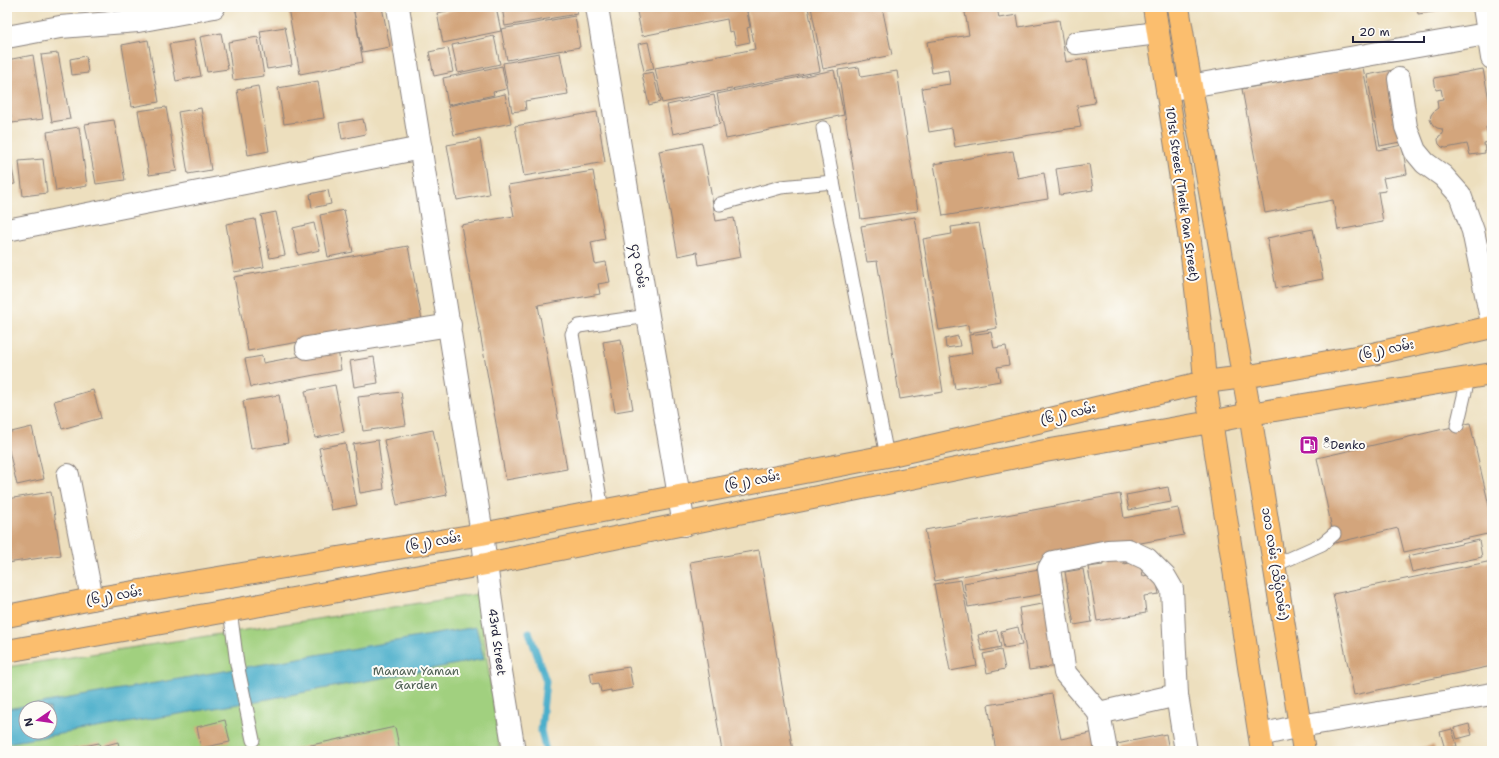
<svg xmlns="http://www.w3.org/2000/svg" width="1499" height="758" font-family="'Shantell Sans','Noto Sans Myanmar',sans-serif">
<style>
.green{fill:#a1d07f;stroke:#62795d;fill-rule:evenodd}
.water{fill:#4cafcb;stroke:#376883;fill-rule:evenodd}
.lines{fill:none;stroke-linecap:round;stroke-linejoin:round}
.stream{stroke:#4cafcb;stroke-width:7}
.building{fill:#d3a57c}
.lane-casing{stroke:#88807c;stroke-width:15}
.street-casing{stroke:#88807c;stroke-width:24}
.primary-casing{stroke:#88807c;stroke-width:24}
.lane{stroke:#fff;stroke-width:13}
.street{stroke:#fff;stroke-width:22}
.primary{stroke:#fbbe6e;stroke-width:22}
.labels{text-anchor:middle;stroke-width:4;stroke-linejoin:round;paint-order:stroke}
.street-label{font-size:12px;fill:#22223b;stroke:#fdfcf7}
.poi-label{font-size:12px;fill:#22223b;stroke:#fdfcf7;text-anchor:start}
.park-label{font-size:12px;fill:#4e5f53;stroke:#fdfcf7}
</style>
<rect width="100%" height="100%" fill="#fdfcf7"/>
<filter id="ink" filterUnits="userSpaceOnUse"><feTurbulence type="fractalNoise" baseFrequency=".025" numOctaves="2"/><feDisplacementMap in="SourceGraphic" scale="8" xChannelSelector="R" yChannelSelector="G"/><feConvolveMatrix kernelMatrix="1 2 1 2 8 2 1 2 1" color-interpolation-filters="sRGB"/></filter>
<filter id="wash" filterUnits="userSpaceOnUse"><feTurbulence type="fractalNoise" baseFrequency=".012" numOctaves="4" result="noise"/><feDisplacementMap in="SourceGraphic" scale="16" xChannelSelector="R" yChannelSelector="G"/><feGaussianBlur stdDeviation="0.9" result="paint"/><feColorMatrix in="noise" values="0 0 0 0 0 0 0 0 0 0 0 0 0 0 0 0 0 1.4 0 .05"/><feComposite in="paint" operator="in"/></filter>
<g filter="url(#wash)">
<rect width="100%" height="100%" fill="#eddfbe"/>
<path class="green" d="M478,594L500,751H7V667ZM26,708H50V732H26Z"/>
<path class="water" d="M476,627L484,659L268,699L7,743V709ZM26,708H50V732H26Z"/>
<g class="lines">
<polyline class="stream" points="529,632 546,681 541,731 546,751"/>
</g>
<g id="blocks">
<g class="building">
<polygon points="292,7 353,7 363,62 300,74 288,8"/>
<polygon points="353,7 382,7 390,47 362,52"/>
<polygon points="434,7 447,7 447,8 435,10"/>
<polygon points="467,7 496,7 501,31 443,43 437,13"/>
<polygon points="502,7 576,7 577,14 505,26"/>
<polygon points="636,7 746,7 750,27 747,28 750,42 736,45 733,31 729,32 727,19 642,36"/>
<polygon points="747,7 808,7 820,71 662,103 655,68 755,49"/>
<polygon points="811,7 882,7 892,55 823,69"/>
<polygon points="964,7 997,7 999,18 1017,15 1019,27 1059,20 1066,62 1087,59 1095,103 1077,106 1081,127 955,147 952,128 929,132 922,88 950,84 948,70 932,73 927,42 969,35"/>
<polygon points="1417,7 1458,7 1458,8 1418,14"/>
<polygon points="575,16 580,47 507,60 501,29"/>
<polygon points="285,27 292,65 267,69 260,31"/>
<polygon points="221,33 228,69 207,72 200,37"/>
<polygon points="494,36 500,64 458,73 452,45"/>
<polygon points="258,37 264,76 233,80 228,42"/>
<polygon points="148,40 159,102 132,107 122,45"/>
<polygon points="194,40 201,76 176,81 169,44"/>
<polygon points="648,42 654,69 644,71 638,44"/>
<polygon points="448,48 453,72 434,76 429,52"/>
<polygon points="58,53 70,119 52,122 41,55"/>
<polygon points="560,53 568,94 525,101 526,110 512,112 503,63"/>
<polygon points="33,55 43,119 12,123 7,90 7,60"/>
<polygon points="86,56 88,73 72,75 70,59"/>
<polygon points="502,66 506,89 493,92 494,95 448,105 443,78"/>
<polygon points="859,67 861,77 897,71 918,211 861,219 838,70"/>
<polygon points="1363,67 1378,150 1402,145 1407,174 1383,178 1386,191 1378,192 1383,222 1338,230 1333,200 1265,213 1242,89"/>
<polygon points="1483,69 1492,115 1492,125 1486,127 1489,142 1484,143 1485,153 1470,155 1467,144 1446,148 1442,147 1439,144 1438,140 1439,136 1443,134 1442,129 1437,128 1433,125 1430,120 1431,115 1434,111 1438,108 1437,100 1443,99 1441,89 1436,90 1434,78"/>
<polygon points="834,70 844,115 726,139 717,94"/>
<polygon points="1393,70 1400,142 1380,146 1367,75"/>
<polygon points="653,72 660,102 649,105 642,74"/>
<polygon points="318,81 324,118 284,124 278,88"/>
<polygon points="258,86 269,151 248,155 237,90"/>
<polygon points="505,94 511,123 454,135 448,106"/>
<polygon points="714,95 720,124 673,134 667,105"/>
<polygon points="166,107 177,171 149,175 138,111"/>
<polygon points="201,108 211,170 188,174 178,112"/>
<polygon points="597,112 605,162 524,176 515,126"/>
<polygon points="363,119 366,134 342,139 339,123"/>
<polygon points="114,120 125,180 96,184 85,124"/>
<polygon points="79,127 87,186 56,191 47,132"/>
<polygon points="480,139 489,194 457,200 447,145"/>
<polygon points="7,142 15,184 7,185"/>
<polygon points="702,143 716,221 734,218 741,257 699,265 697,252 678,256 659,151"/>
<polygon points="1013,151 1018,178 1044,173 1048,199 943,216 934,164"/>
<polygon points="43,159 47,193 23,196 19,161"/>
<polygon points="1089,164 1093,190 1060,195 1056,169"/>
<polygon points="593,171 605,239 591,242 595,264 606,262 610,282 598,284 600,294 538,305 567,469 506,480 461,225 514,216 508,185"/>
<polygon points="328,190 331,204 312,208 310,194"/>
<polygon points="344,210 353,252 328,257 320,215"/>
<polygon points="276,212 285,255 270,258 261,215"/>
<polygon points="915,217 943,392 900,399 877,261 867,262 861,226"/>
<polygon points="255,219 264,267 234,272 226,224"/>
<polygon points="314,223 320,250 298,255 293,228"/>
<polygon points="979,223 997,328 969,333 968,325 939,330 923,239 952,234 951,227"/>
<polygon points="1313,229 1323,279 1276,288 1267,238"/>
<polygon points="408,246 422,320 248,351 234,277"/>
<polygon points="991,332 994,348 1006,346 1009,365 997,367 1000,381 955,389 950,357 972,353 969,335"/>
<polygon points="958,336 960,346 946,348 945,339"/>
<polygon points="621,339 633,409 615,412 603,342"/>
<polygon points="338,349 341,370 251,387 245,359 262,356 263,363"/>
<polygon points="374,357 378,383 354,387 350,361"/>
<polygon points="335,385 344,432 315,438 305,391"/>
<polygon points="93,390 101,418 62,429 54,401"/>
<polygon points="401,392 406,425 363,431 358,397"/>
<polygon points="279,395 288,443 251,449 243,401"/>
<polygon points="1470,423 1492,519 1492,533 1404,552 1398,528 1335,543 1317,458"/>
<polygon points="32,427 44,479 17,485 7,442 7,433"/>
<polygon points="433,430 447,495 397,505 384,440"/>
<polygon points="378,440 384,489 360,493 353,444"/>
<polygon points="345,443 357,505 331,510 319,448"/>
<polygon points="1168,487 1171,502 1129,510 1126,495"/>
<polygon points="51,492 61,555 7,563 7,499"/>
<polygon points="1120,494 1124,518 1178,508 1184,535 935,581 925,530"/>
<polygon points="1479,540 1482,557 1412,572 1408,556"/>
<polygon points="759,550 793,751 722,751 690,562"/>
<polygon points="1123,553 1124,564 1140,561 1143,576 1155,574 1159,594 1144,596 1146,613 1097,621 1088,567 1103,565 1101,556"/>
<polygon points="1492,561 1492,666 1354,695 1333,594"/>
<polygon points="1044,568 1049,593 968,607 964,583"/>
<polygon points="1083,569 1092,622 1074,625 1065,572"/>
<polygon points="961,580 977,666 950,671 934,584"/>
<polygon points="1048,603 1058,666 1029,670 1019,608"/>
<polygon points="1018,627 1022,645 1004,648 1001,631"/>
<polygon points="997,630 1001,647 982,651 978,635"/>
<polygon points="1001,650 1005,669 987,673 983,654"/>
<polygon points="629,667 633,688 611,692 611,690 601,692 599,683 592,684 590,673"/>
<polygon points="1052,694 1061,739 1095,732 1099,751 996,751 988,705"/>
<polygon points="225,720 230,742 201,748 197,727"/>
<polygon points="1469,724 1472,735 1457,739 1454,728"/>
<polygon points="395,727 400,751 288,751 288,750"/>
<polygon points="1452,729 1457,746 1445,749 1440,732"/>
<polygon points="1166,734 1169,751 1118,751 1117,744"/>
<polygon points="118,742 120,751 104,751 103,746"/>
<polygon points="99,743 101,751 65,751 64,750"/>
<polygon points="1434,745 1435,751 1406,751 1406,750"/>
<polygon points="1450,748 1451,751 1441,751 1441,750"/>
</g>
</g>
</g>
<g filter="url(#ink)">
<use href="#blocks" fill-opacity="0" stroke="#88807c" stroke-width="1"/>
<g class="lines">
<defs>
<g id="lane">
<polyline points="823,128 833,182"/>
<polyline points="720,204 781,187 833,182 887,456"/>
<polyline points="1457,426 1468,379"/>
<polyline points="602,510 572,334 574,330 579,326 648,316"/>
<polyline points="1275,565 1322,544 1334,534"/>
<polyline points="230,610 237,664 253,740"/>
</g>
<g id="street">
<polyline points="398,7 482,534 498,653 514,751"/>
<polyline points="597,7 648,316 684,525"/>
<polyline points="1484,7 1492,58"/>
<polyline points="7,37 60,27 138,21 214,7"/>
<polyline points="1076,43 1158,33"/>
<polyline points="1399,79 1406,127 1415,151 1425,163 1443,176 1460,195 1473,231 1492,323"/>
<polyline points="1167,90 1492,33"/>
<polyline points="7,230 421,148"/>
<polyline points="307,348 450,325"/>
<polyline points="68,475 92,599"/>
<polyline points="1099,713 1177,695"/>
<polyline points="1260,735 1300,726 1492,694"/>
<polyline points="1106,751 1099,713 1065,673 1049,569 1053,562 1108,551 1128,550 1147,559 1165,577 1172,589 1177,695 1186,751"/>
</g>
<g id="primary">
<path d="M1154,7C1173,131 1196,256 1205,382L1262,751"/>
<polyline points="1178,7 1191,86 1250,414 1304,751"/>
<polyline points="7,616 92,599 482,534 887,456 1042,421 1205,382 1244,377 1373,354 1492,327"/>
<polyline points="7,651 486,564 1045,451 1211,422 1250,414 1492,374"/>
</g>
</defs>
<use href="#lane" class="lane-casing"/>
<use href="#street" class="street-casing"/>
<use href="#primary" class="primary-casing"/>
<use href="#lane" class="lane"/>
<use href="#street" class="street"/>
<use href="#primary" class="primary"/>
</g>
</g>
<defs>
<symbol id="fuel-square" viewBox="-11 -11 22 22"><rect x="-9" y="-9" width="18" height="18" rx="4" fill="#b5179e" stroke="#fdfcf7"/><path d="M-5.5-6h7V0h2V4h1.3V-2.5L3-4.5l.8-.8L6-3V5H2.5V1h-1V6h-7ZM-4.2-4.7v3.2H.2V-4.7Z" fill="#fff"/></symbol>
</defs>
<g fill-rule="evenodd">
<use href="#fuel-square" x="1298" y="434" width="22" height="22"/>
</g>
<g class="labels">
<g class="street-label">
<text transform="translate(1182 194) rotate(82)" y="4">101st Street (Theik Pan Street)</text>
<text transform="translate(639 266) rotate(81)" y="4">၄၃ လမ်း</text>
<text transform="translate(1386 350) rotate(-12)" y="4">(၆၂) လမ်း</text>
<text transform="translate(1068 414) rotate(-13)" y="4">(၆၂) လမ်း</text>
<text transform="translate(752 481) rotate(-11)" y="4">(၆၂) လမ်း</text>
<text transform="translate(433 542) rotate(-10)" y="4">(၆၂) လမ်း</text>
<text transform="translate(1275 564) rotate(81)" y="4">၁၀၁ လမ်း (သိပ္ပံလမ်း)</text>
<text transform="translate(114 596) rotate(-10)" y="4">(၆၂) လမ်း</text>
<text transform="translate(497 642) rotate(82)" y="4">43rd Street</text>
</g>
<g class="poi-label">
<text x="1323" y="449">ီDenko</text>
</g>
<g class="park-label">
<text x="416" y="675">Manaw Yaman<tspan x="416" dy="14">Garden</tspan></text>
</g>
</g>
<rect width="1499" height="758" fill="none" stroke="#fdfcf7" stroke-width="24"/>
<g transform="translate(38 720) rotate(257)"><circle r="19" fill="#fdfcf7" stroke="#a5a5ac"/>
<path d="M0-3L7 15L0 10L-7 15Z" fill="#b5179e"/>
<text y="-6" font-size="11" font-weight="bold" text-anchor="middle" fill="#22223b">N</text>
</g>
<path d="M1353 36v6h71v-6" fill="none" stroke="#22223b" stroke-width="2"/>
<text x="1359" y="36" font-size="12" fill="#22223b" stroke="#fdfcf7" stroke-width="3" paint-order="stroke">20 m</text>
</svg>
